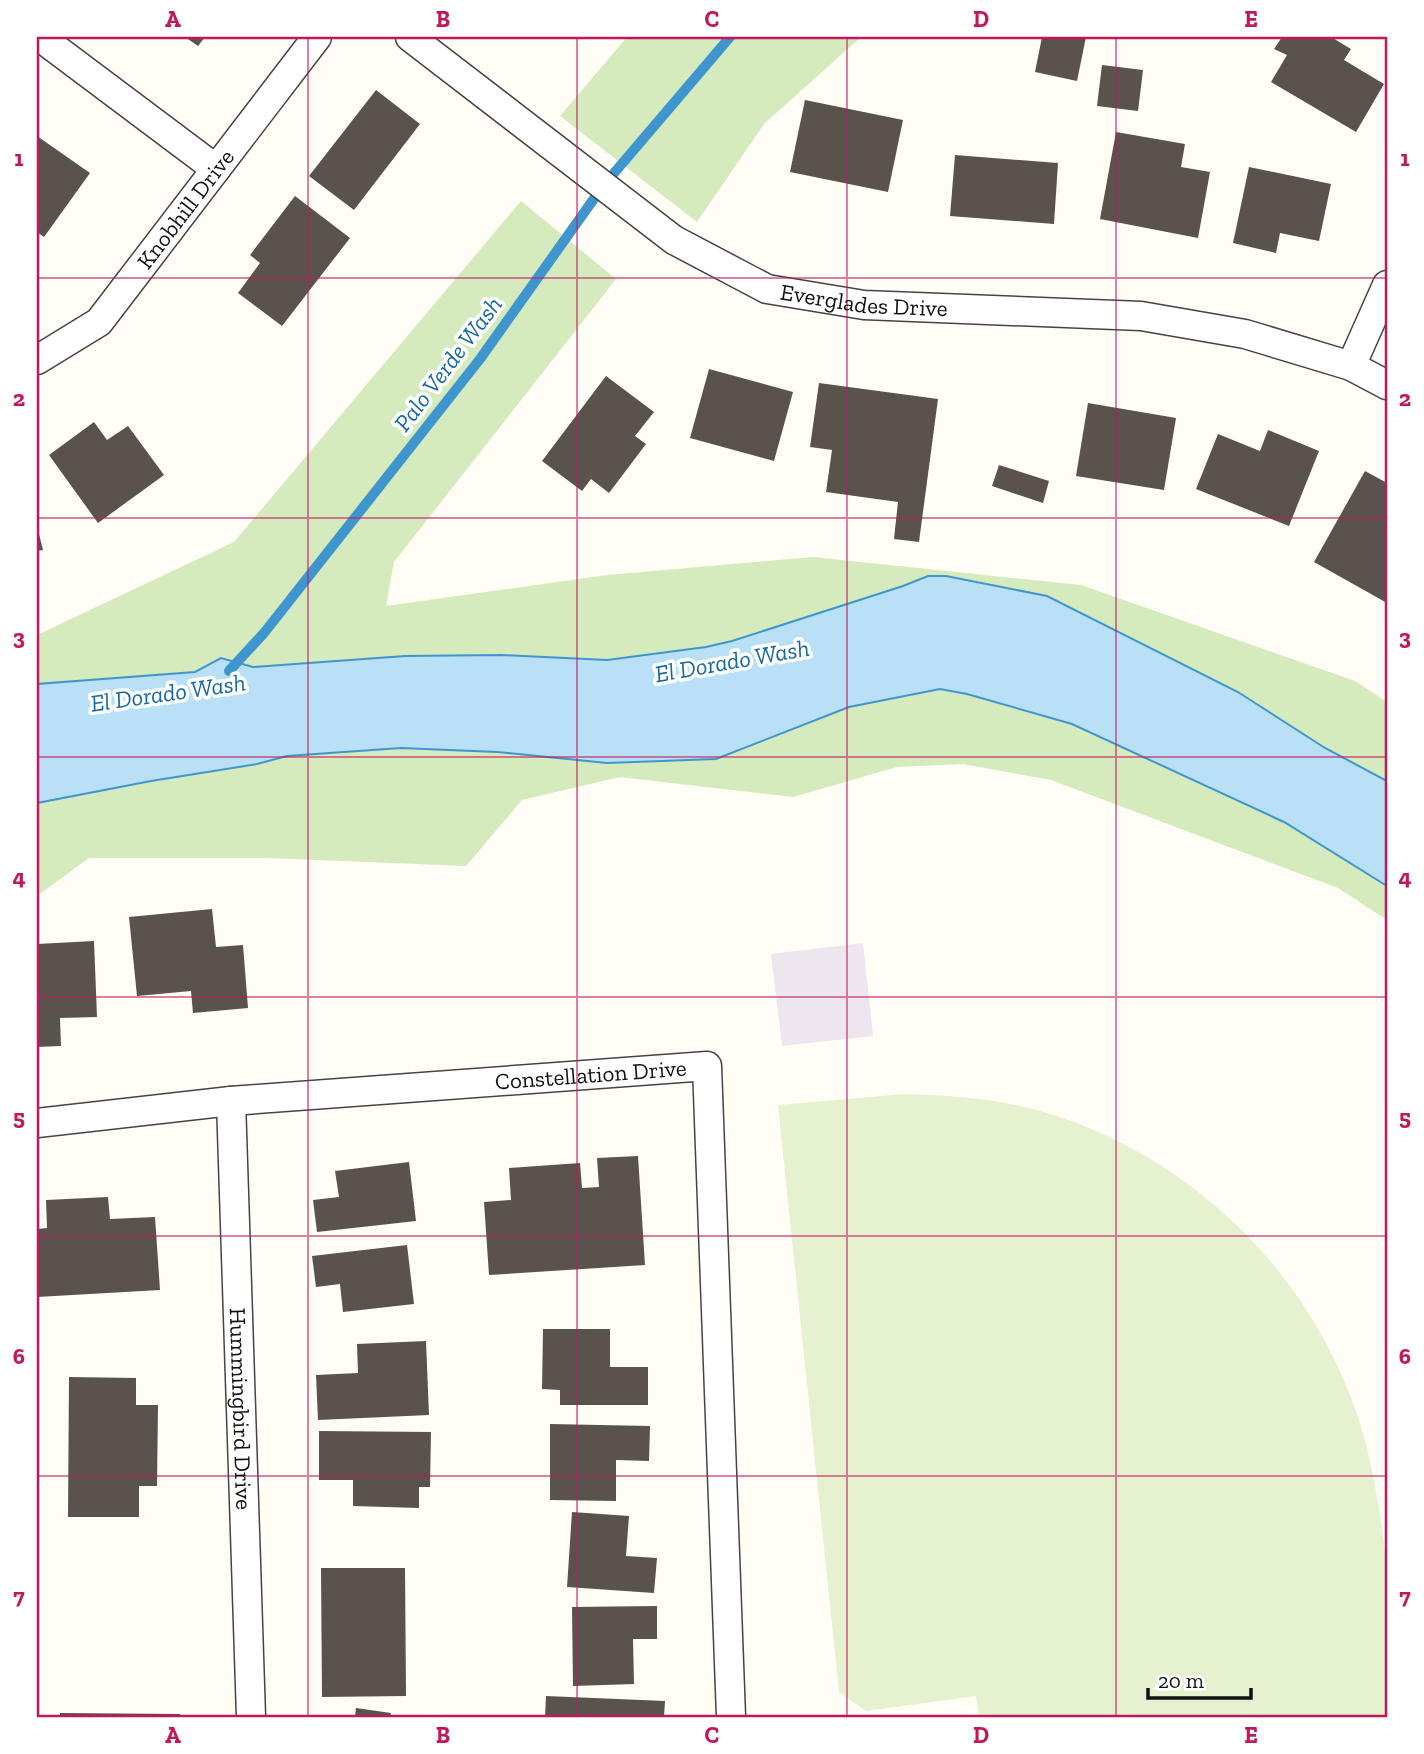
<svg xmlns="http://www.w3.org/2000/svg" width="1424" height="1754" font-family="'Zilla Slab',serif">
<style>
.industrial{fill:#eee6ef}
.green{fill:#d5ebbd}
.pitch{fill:#e6f2cf}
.water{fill:#b9e0f7;stroke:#3f96cf;stroke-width:2}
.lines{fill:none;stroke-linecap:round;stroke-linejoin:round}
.stream{stroke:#3f96cf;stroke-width:10}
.building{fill:#5a524d}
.street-casing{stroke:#444;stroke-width:31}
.street{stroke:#fff;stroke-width:28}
.grid{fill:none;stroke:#c2185b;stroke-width:2;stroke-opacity:0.55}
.labels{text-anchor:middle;stroke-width:7;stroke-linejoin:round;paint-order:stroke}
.street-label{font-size:23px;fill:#111;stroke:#fff}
.water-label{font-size:24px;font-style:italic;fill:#1768a6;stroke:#fff}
.neatline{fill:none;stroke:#c2185b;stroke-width:2.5}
.grid-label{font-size:23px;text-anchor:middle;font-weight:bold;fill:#c2185b}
</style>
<rect width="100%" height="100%" fill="#fffdf5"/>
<polygon class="industrial" points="863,943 873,1036 782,1046 771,954"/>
<g class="green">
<polygon points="627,37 861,37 764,124 697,222 560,116"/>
<polygon points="521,201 616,279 394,562 386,606 607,575 813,557 1081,585 1355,681 1387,702 1387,920 1338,888 1051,780 963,764 897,767 793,797 620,777 522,800 466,866 268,858 89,858 37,896 37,635 234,542"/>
</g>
<path class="pitch" d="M905,1094C944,1095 983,1098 1021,1106C1187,1145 1323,1280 1366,1444C1376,1485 1385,1538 1387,1580C1390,1625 1387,1672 1387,1717H979L976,1696L866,1711L839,1692L778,1105Z"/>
<polygon class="water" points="928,576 946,576 1047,596 1238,692 1325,748 1387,781 1387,886 1284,822 1072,724 967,694 940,689 849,707 716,759 607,763 497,752 401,748 287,756 257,764 151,781 37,803 37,684 195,672 221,658 253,667 405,656 501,655 607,660 706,647 732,641 903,586"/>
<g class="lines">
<polyline class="stream" points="229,671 264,633 480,359 603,186 730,37"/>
</g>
<g class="building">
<polygon points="185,37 205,37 198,46"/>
<polygon points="1042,37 1086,37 1077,81 1035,72"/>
<polygon points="1282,37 1331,37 1351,49 1344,60 1384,84 1356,132 1271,82 1287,55 1274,49"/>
<polygon points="1102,65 1143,70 1138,111 1097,106"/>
<polygon points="376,90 420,124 354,210 309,176"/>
<polygon points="805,100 903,120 888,192 790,172"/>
<polygon points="1116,132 1185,144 1181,167 1210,172 1198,238 1100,219"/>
<polygon points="37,136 90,173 44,237 37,232"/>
<polygon points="955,155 1058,163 1054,224 950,216"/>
<polygon points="1249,167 1331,184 1319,241 1280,233 1276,253 1233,243"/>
<polygon points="295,196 350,238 282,326 238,293 260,263 250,255"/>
<polygon points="709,369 793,392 774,461 690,438"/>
<polygon points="606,376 654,412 635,436 646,444 609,493 591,479 582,491 542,461"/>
<polygon points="819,383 938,399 919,542 894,539 898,502 826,492 832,450 810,447"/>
<polygon points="1088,403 1176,418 1164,490 1076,476"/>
<polygon points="94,422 107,440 128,426 164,475 98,523 49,455"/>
<polygon points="1268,430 1319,451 1289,526 1196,489 1218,434 1260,451"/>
<polygon points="999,465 1049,481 1043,503 992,486"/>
<polygon points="1365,471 1387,483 1387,603 1314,562"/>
<polygon points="37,526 43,550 37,551"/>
<polygon points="212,909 216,947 243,945 248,1008 193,1013 191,991 137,996 129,917"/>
<polygon points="94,941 97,1017 60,1018 61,1046 37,1047 37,944"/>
<polygon points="638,1156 645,1265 489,1275 484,1202 511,1200 509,1168 580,1163 582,1188 599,1187 597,1158"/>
<polygon points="409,1162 416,1221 317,1232 313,1200 339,1197 335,1171"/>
<polygon points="108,1197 110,1219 155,1217 160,1290 37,1297 37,1229 47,1228 46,1200"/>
<polygon points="407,1245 414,1304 343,1312 340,1284 316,1287 312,1256"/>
<polygon points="543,1329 610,1329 610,1367 648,1367 648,1405 560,1405 560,1390 542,1389"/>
<polygon points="426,1341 429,1415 318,1420 316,1375 358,1373 357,1344"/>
<polygon points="69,1377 136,1378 136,1405 158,1405 157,1486 139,1486 139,1517 68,1517"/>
<polygon points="550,1424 650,1426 649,1461 616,1460 616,1501 550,1500"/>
<polygon points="319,1431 431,1432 430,1487 419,1487 419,1508 353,1506 353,1480 319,1480"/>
<polygon points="572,1512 629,1516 626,1556 657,1558 654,1593 567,1587"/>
<polygon points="321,1568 405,1568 406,1696 322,1697"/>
<polygon points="657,1606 657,1639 633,1639 634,1684 573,1686 572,1607"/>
<polygon points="546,1696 665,1701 664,1717 545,1717"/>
<polygon points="356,1708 391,1713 390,1717 355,1717"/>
<polygon points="60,1713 180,1714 180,1717 60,1717"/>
</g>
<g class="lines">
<defs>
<g id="street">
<polyline points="40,37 216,169"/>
<path id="s1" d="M410,37L674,240L767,289L864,305L1141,316L1245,334L1351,366L1387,385"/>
<path id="s2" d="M37,360L99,322L317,37"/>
<polyline points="1351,366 1387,285"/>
<path id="s3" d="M231,1101L251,1717"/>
<path id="s4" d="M37,1123L231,1101L707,1066L731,1717"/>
</g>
</defs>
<use href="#street" class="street-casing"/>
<use href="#street" class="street"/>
</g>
<path class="grid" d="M308,37V1717M577,37V1717M847,37V1717M1116,37V1717M37,278H1387M37,518H1387M37,757H1387M37,997H1387M37,1236H1387M37,1476H1387"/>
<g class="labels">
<g class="street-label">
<text dy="8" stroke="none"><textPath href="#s2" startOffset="215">Knobhill Drive</textPath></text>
<text dy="8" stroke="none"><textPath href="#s1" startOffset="536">Everglades Drive</textPath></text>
<text dy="8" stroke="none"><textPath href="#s4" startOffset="556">Constellation Drive</textPath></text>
<text dy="8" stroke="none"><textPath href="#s3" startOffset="308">Hummingbird Drive</textPath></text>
</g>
<g class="water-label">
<text transform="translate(448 364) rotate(-53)" y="8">Palo Verde Wash</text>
<text transform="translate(732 661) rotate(-10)" y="8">El Dorado Wash</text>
<text transform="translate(168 693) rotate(-8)" y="8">El Dorado Wash</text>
</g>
</g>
<rect width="1424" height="1754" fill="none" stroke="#ffffff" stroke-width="77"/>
<path d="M1148 1688v10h103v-10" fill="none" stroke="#111111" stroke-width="3.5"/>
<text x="1158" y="1688" font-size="21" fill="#111111" stroke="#ffffff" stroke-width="5" paint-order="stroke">20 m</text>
<rect x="38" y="38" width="1348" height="1678" class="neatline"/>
<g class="grid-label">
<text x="173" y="27">A</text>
<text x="443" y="27">B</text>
<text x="712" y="27">C</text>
<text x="981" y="27">D</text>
<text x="1251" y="27">E</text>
<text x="19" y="166">1</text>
<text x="1405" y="166">1</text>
<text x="19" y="406">2</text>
<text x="1405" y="406">2</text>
<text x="19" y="645">3</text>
<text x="1405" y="645">3</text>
<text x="19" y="885">4</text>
<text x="1405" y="885">4</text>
<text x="19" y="1125">5</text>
<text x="1405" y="1125">5</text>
<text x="19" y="1364">6</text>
<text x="1405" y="1364">6</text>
<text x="19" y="1604">7</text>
<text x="1405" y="1604">7</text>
<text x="173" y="1743">A</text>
<text x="443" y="1743">B</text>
<text x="712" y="1743">C</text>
<text x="981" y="1743">D</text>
<text x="1251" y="1743">E</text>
</g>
</svg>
